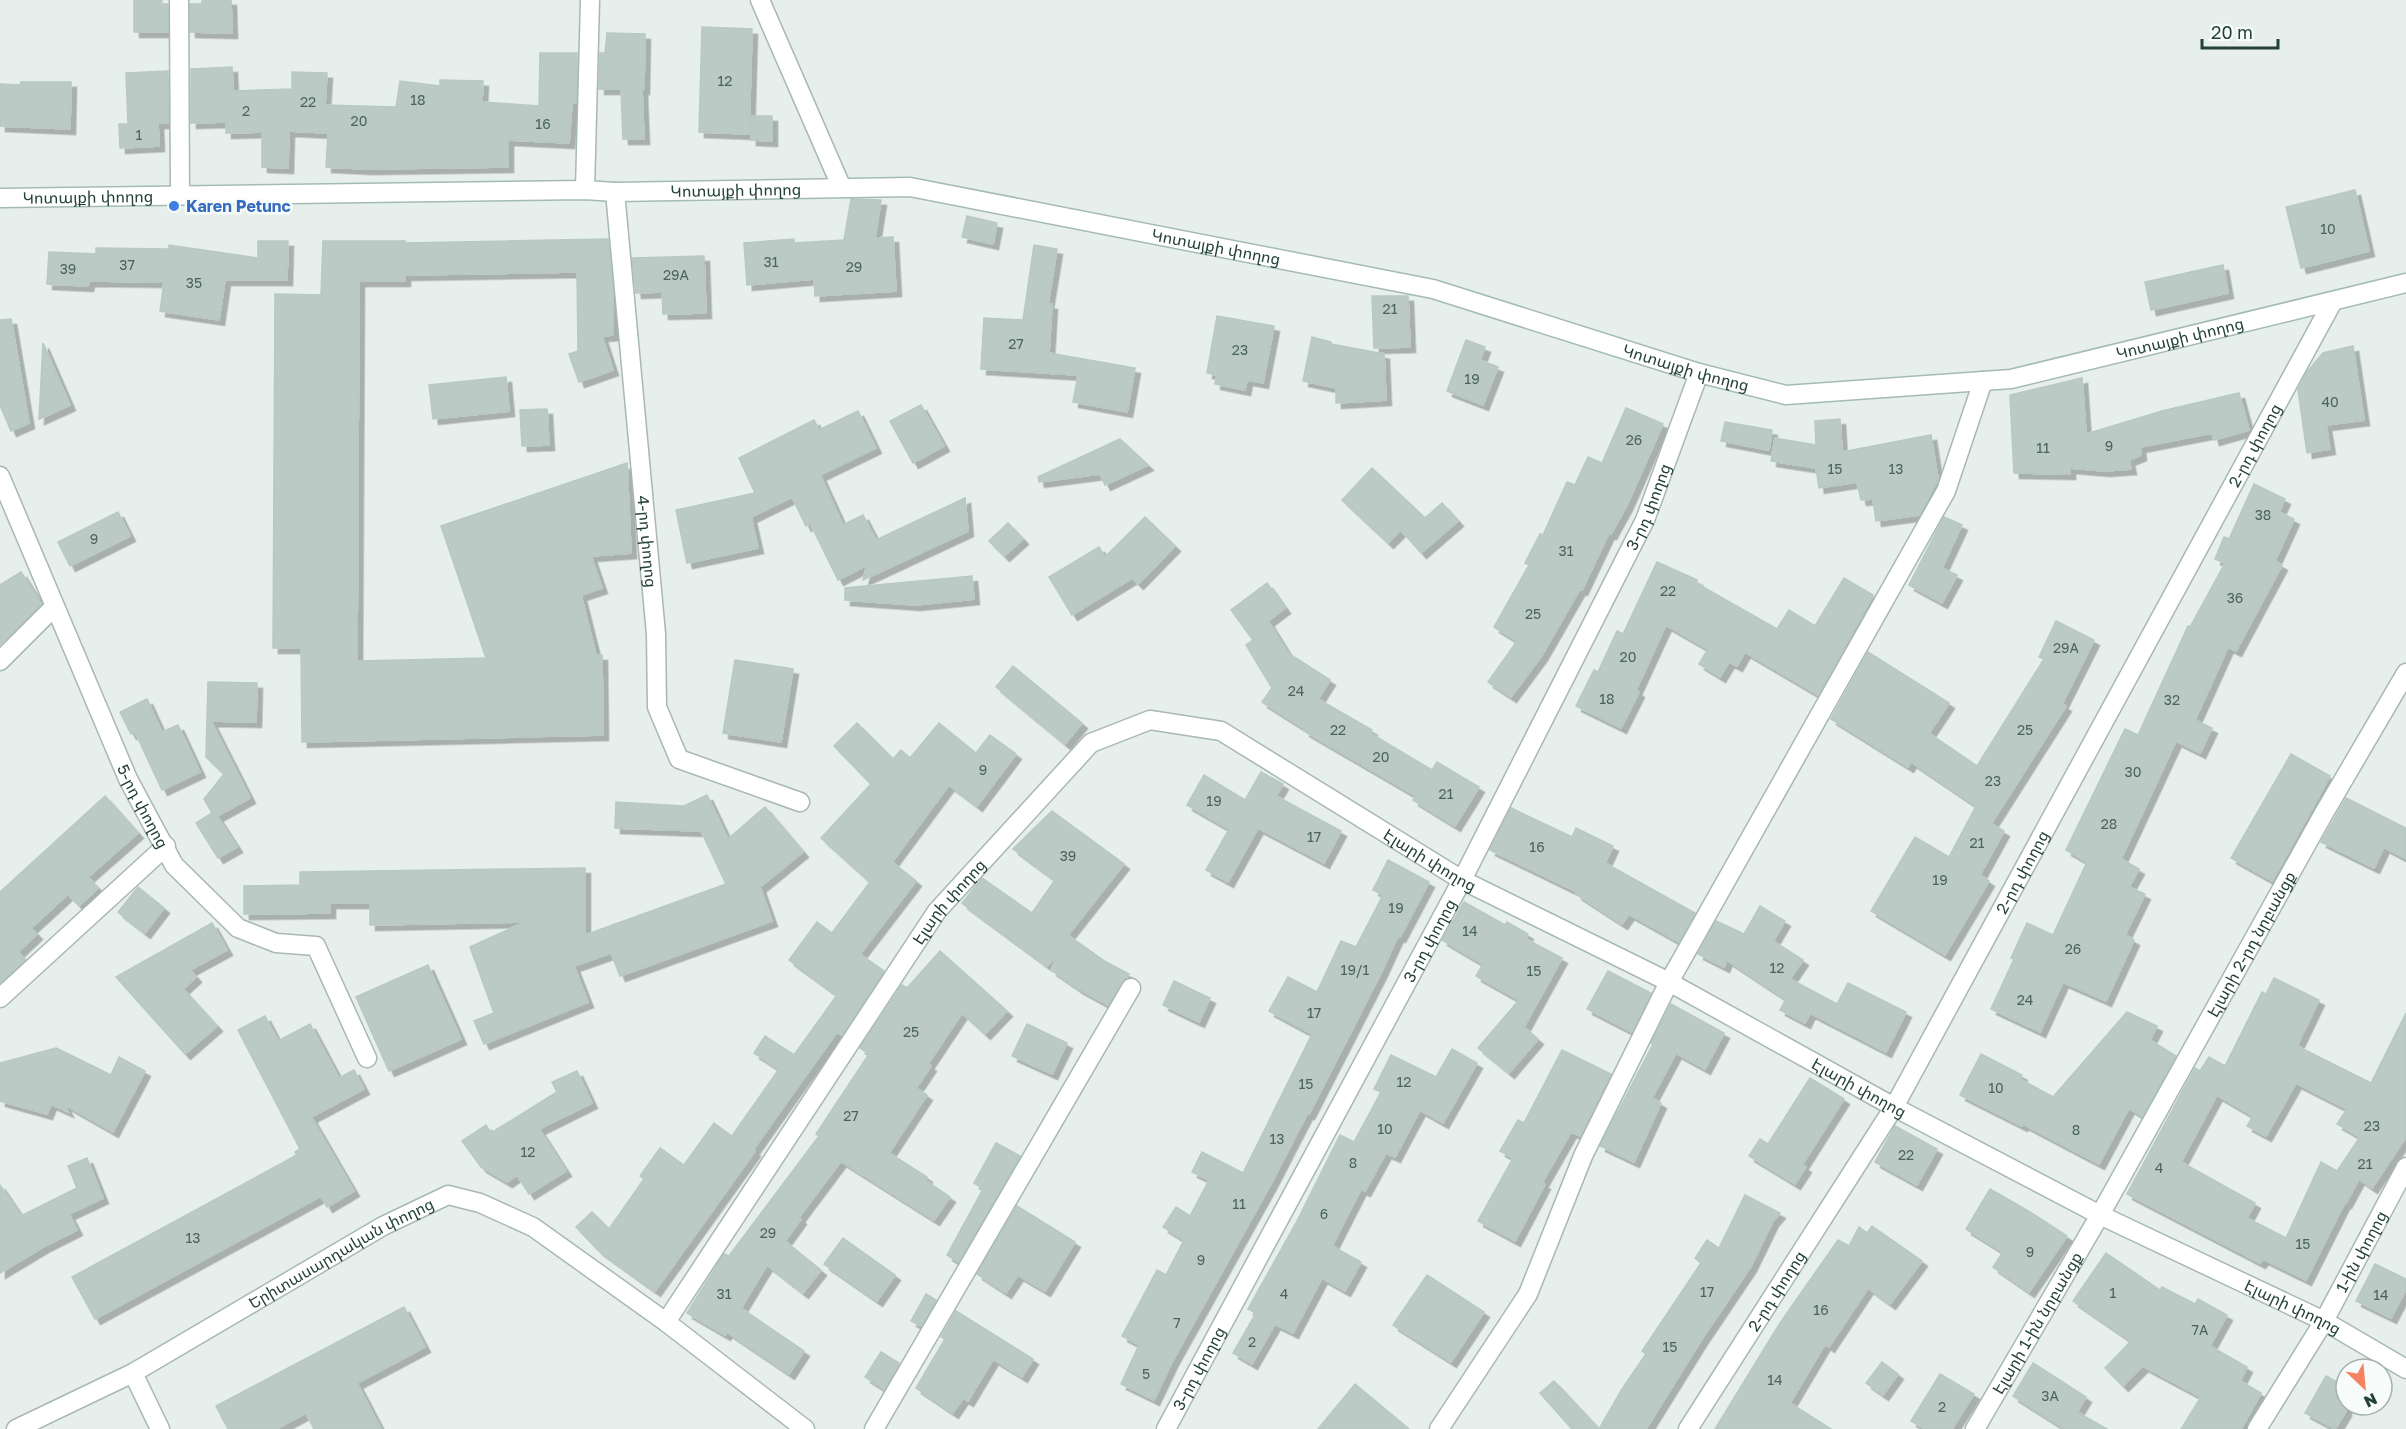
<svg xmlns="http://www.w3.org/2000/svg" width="2406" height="1429" font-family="'Golos Text','Noto Sans Armenian',sans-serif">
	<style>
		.building { fill: #bbcac4; stroke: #b8c9c2; stroke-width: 1.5; fill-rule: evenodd; filter: url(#shadow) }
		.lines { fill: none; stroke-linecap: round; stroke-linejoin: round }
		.minor-casing { stroke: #a8b8b2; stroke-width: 21 }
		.tertiary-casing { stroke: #a8b8b2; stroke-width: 21 }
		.secondary-casing { stroke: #a4bbb3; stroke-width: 21 }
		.minor { stroke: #fff; stroke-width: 18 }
		.tertiary { stroke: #fff; stroke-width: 18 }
		.secondary { stroke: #fff; stroke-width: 18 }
		.shop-dot { fill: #3f7fe0; stroke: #f7fbf9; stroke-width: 2 }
		.labels { text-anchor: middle; stroke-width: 5; stroke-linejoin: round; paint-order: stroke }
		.number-label { font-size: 14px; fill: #4a645c }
		.street-label { font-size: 16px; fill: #24423a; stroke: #f7fbf9 }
		.shop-label { font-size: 16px; font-weight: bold; fill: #366cbe; stroke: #f7fbf9; text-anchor: start }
	</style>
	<defs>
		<filter id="shadow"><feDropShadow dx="5.5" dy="5.5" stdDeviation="0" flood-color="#0004"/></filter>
	</defs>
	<rect width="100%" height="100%" fill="#e6efeb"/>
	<g class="building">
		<polygon points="134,0 162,0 161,4 168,4 168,32 134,32"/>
		<polygon points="202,0 231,0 232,33 190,32 190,4 202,4"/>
		<polygon points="702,27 752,29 749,134 699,132"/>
		<polygon points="607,33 645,34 644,89 642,89 644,139 623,139 621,89 599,89 600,53 605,53"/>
		<polygon points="540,53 577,53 576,103 572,103 569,143 508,140 508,167 367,169 326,167 328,133 289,131 288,168 262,167 262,132 226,133 226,122 191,123 191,69 232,67 233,91 292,89 292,72 327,73 325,105 396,107 400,81 440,86 440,80 483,81 482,102 539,106"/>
		<polygon points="168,71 168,123 158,123 159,146 120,148 119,124 128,124 126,73"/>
		<polygon points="21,82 71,82 70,129 0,126 0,84 20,85"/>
		<polygon points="751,116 772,116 772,141 751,140"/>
		<polygon points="2355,190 2369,251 2301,268 2286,207"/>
		<polygon points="851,199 881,200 875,238 893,237 896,291 815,296 814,279 747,285 744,243 794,239 794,243 844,240"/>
		<polygon points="967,216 997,223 993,244 962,237"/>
		<polygon points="608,239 613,294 613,335 602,336 613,370 579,382 569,354 578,351 577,272 405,275 405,281 359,281 357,661 486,658 441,526 627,463 631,553 591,556 602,588 581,595 596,655 602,655 603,735 302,742 301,648 273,648 275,294 321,295 323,241 405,241 405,243"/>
		<polygon points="258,241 288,241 287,280 225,280 219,320 160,311 164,282 89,281 88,286 47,284 49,252 96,254 96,248 169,249 169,245 258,258"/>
		<polygon points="1034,245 1057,249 1048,304 1052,304 1049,353 1135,368 1127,412 1073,402 1078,375 981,369 984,318 1023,320"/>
		<polygon points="704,256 706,313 663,314 662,292 636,293 632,258"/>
		<polygon points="2223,265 2228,293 2151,310 2145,282"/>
		<polygon points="1372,296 1408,296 1410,347 1374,348"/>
		<polygon points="1217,316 1274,326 1263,383 1247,380 1245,390 1215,384 1217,375 1207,373"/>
		<polygon points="11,319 29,423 11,431 0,405 0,320"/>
		<polygon points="1312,337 1331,342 1331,344 1384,354 1386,400 1336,403 1336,388 1303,381"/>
		<polygon points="1466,340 1485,347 1480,360 1498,367 1483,405 1447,391"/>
		<polygon points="43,343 70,405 39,419"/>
		<polygon points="2353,346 2364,420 2326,425 2330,449 2307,453 2298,390 2307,372 2323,353"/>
		<polygon points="506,377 509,411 433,419 429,385"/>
		<polygon points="2082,378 2086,434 2162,411 2239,393 2249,430 2214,440 2212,433 2140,447 2141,455 2129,460 2131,469 2104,471 2070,468 2070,474 2014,473 2010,395"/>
		<polygon points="921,405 944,446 913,463 890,421"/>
		<polygon points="1626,408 1663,424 1627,505 1611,534 1609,533 1582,590 1580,589 1542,655 1511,697 1488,682 1517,641 1494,627 1529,565 1525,563 1540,534 1543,535 1567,482 1575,485 1588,457 1602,463"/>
		<polygon points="547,409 549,445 522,446 520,410"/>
		<polygon points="858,411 876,448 820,475 843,525 863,515 876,540 965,498 968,531 863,580 867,565 838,580 810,523 806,526 792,497 751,517 758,548 687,563 676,510 755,493 739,458 814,420 819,430"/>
		<polygon points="1840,419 1842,452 1931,435 1938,479 1919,515 1876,521 1873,499 1861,500 1857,482 1819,488 1816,468 1771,461 1775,438 1816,445 1815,421"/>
		<polygon points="1725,422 1772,430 1769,450 1721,441"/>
		<polygon points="1120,439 1148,465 1105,485 1100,474 1039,482 1038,477"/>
		<polygon points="1372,468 1425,518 1442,503 1458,521 1421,553 1401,530 1388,543 1342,500"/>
		<polygon points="2254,484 2285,499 2279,512 2294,519 2275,561 2282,565 2236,651 2228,647 2195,720 2212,728 2200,753 2176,741 2121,859 2139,869 2129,887 2145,894 2125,935 2134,940 2106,1001 2063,982 2040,1032 1991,1009 2014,959 2011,958 2027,923 2053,935 2087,862 2066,850 2125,729 2138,735 2188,626 2190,627 2225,563 2215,559 2224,537 2229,539"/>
		<polygon points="118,512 130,536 70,566 58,542"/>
		<polygon points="1145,517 1175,546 1138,584 1132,578 1072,615 1049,577 1099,547 1105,557"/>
		<polygon points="1944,517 1962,525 1942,568 1957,575 1942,603 1909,585"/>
		<polygon points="1008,523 1023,539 1004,556 989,541"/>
		<polygon points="1657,562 1697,580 1696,583 1777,629 1789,610 1815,626 1844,578 1873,595 1818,695 1745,652 1737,666 1729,662 1720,677 1699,664 1708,649 1666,625 1636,690 1639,692 1621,728 1576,706 1594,670 1598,672 1617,631 1623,634"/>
		<polygon points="21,572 41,604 0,645 0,585"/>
		<polygon points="972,576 974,599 915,605 845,600 845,588"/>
		<polygon points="1267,583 1285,608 1268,621 1288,653 1330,680 1318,699 1372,730 1370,733 1432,770 1437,762 1479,787 1455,826 1413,800 1416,796 1304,731 1305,729 1262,702 1272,688 1246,645 1253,640 1231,610"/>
		<polygon points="2056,621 2094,640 2062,704 2066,706 1991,824 2004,831 1980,875 1989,881 1945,955 1871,911 1915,837 1949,857 1976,806 1911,762 1908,767 1831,719 1868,652 1949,703 1929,733 1977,766 2044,659 2039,657"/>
		<polygon points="735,660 793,669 781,742 723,733"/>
		<polygon points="1013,666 1082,723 1065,744 996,687"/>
		<polygon points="208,682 257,683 256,722 211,721 250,798 217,816 237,847 218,858 196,823 212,813 204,799 224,774 206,757"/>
		<polygon points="147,699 162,732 178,725 200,772 162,790 135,732 131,734 120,712"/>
		<polygon points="857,723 893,759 901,750 910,758 939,723 976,753 990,735 1016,754 977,806 949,785 892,862 916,881 860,954 884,971 842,1035 837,1032 796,1089 753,1150 755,1151 655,1291 598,1250 576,1227 592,1212 609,1229 644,1179 640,1176 660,1148 684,1165 714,1123 732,1136 779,1069 754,1053 765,1036 794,1055 837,995 789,960 817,922 832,933 870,882 821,838 871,784 834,746"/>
		<polygon points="2291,754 2330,776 2272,881 2231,858"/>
		<polygon points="1261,772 1283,784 1276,796 1341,831 1324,863 1258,828 1228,882 1206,870 1229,829 1187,805 1204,775 1245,800"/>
		<polygon points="707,795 728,839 765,807 803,852 760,887 772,921 620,976 611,953 574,966 588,1002 484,1044 474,1021 494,1013 470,947 525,922 370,925 370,903 330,903 330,913 244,914 244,886 300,885 300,872 585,868 585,935 726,884 701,831 615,828 616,802 684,806"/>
		<polygon points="105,796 138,833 88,877 98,888 79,906 68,894 31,928 37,934 18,952 25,960 0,983 0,892"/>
		<polygon points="2346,798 2406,828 2406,859 2384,847 2374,868 2321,842"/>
		<polygon points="1511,808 1572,837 1576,828 1613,846 1605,863 1695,913 1679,942 1629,914 1622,924 1576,894 1577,892 1490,850"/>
		<polygon points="1052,811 1124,864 1068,935 1106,962 1129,974 1108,1005 1079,989 1051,970 1059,953 1047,966 962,903 982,878 1032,913 1055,880 1013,849"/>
		<polygon points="1388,860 1429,882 1400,937 1398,936 1382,971 1309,1114 1307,1114 1272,1182 1172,1362 1154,1400 1121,1384 1139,1345 1122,1336 1157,1270 1166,1275 1184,1240 1163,1227 1176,1207 1190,1216 1209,1180 1192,1172 1202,1152 1243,1173 1312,1034 1269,1011 1288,977 1317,992 1341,941 1356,947 1383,895 1373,890"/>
		<polygon points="138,887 164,908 145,933 118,912"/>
		<polygon points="1464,902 1505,925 1507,922 1528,934 1526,939 1562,958 1524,1027 1538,1039 1509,1073 1478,1048 1519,1000 1476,976 1483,964 1442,940"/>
		<polygon points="1760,906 1785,921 1773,941 1803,960 1790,979 1837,1004 1848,983 1906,1012 1886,1052 1810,1013 1805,1023 1780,1010 1786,999 1727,960 1724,967 1698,954 1716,921 1744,934"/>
		<polygon points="212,923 227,950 190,970 196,977 183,989 217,1026 185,1054 116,977"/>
		<polygon points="940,951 1007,1011 985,1034 962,1013 928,1064 931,1066 916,1088 927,1095 889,1153 927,1177 925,1180 950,1197 934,1220 841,1161 799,1217 801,1219 785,1241 821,1270 803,1293 767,1265 741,1308 804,1351 789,1374 727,1332 725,1335 687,1313 724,1254 729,1256 819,1136 816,1134 869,1054 860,1048 902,985 907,988"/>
		<polygon points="428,965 461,1039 389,1071 356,997"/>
		<polygon points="1608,971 1651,993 1632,1032 1587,1009"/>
		<path d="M2274,978L2319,1000L2297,1046L2371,1083L2406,1013V1137L2372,1188L2359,1179L2346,1203L2345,1202L2306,1280L2263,1259L2260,1263L2127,1194L2195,1068L2200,1071L2209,1057L2225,1066L2262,992L2266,994ZM2296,1083L2347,1109L2337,1124L2360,1137L2337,1171L2321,1162L2286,1238L2247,1218L2255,1203L2181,1162L2217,1095L2253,1116L2247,1126L2266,1136Z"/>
		<polygon points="1174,981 1210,998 1199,1022 1163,1005"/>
		<polygon points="1671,1004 1724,1033 1705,1069 1676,1053 1652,1098 1661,1103 1634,1162 1600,1146 1653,1044 1651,1043"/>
		<polygon points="2127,1012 2157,1026 2150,1040 2176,1056 2142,1116 2129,1108 2099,1164 2023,1124 2022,1126 1960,1095 1981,1054 2022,1075 2020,1079 2053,1097"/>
		<polygon points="265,1016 278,1041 310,1024 339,1078 354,1070 364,1089 311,1117 354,1191 327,1207 321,1196 95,1319 72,1277 297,1155 295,1152 300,1149 238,1030"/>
		<polygon points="1027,1024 1067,1043 1052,1074 1012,1056"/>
		<polygon points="56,1048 111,1075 119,1057 145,1071 113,1132 64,1104 68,1112 51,1104 47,1114 0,1101 0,1063"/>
		<polygon points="1452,1049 1477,1063 1443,1123 1420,1110 1395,1157 1386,1153 1365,1191 1361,1189 1332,1246 1361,1262 1345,1291 1322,1278 1293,1333 1275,1324 1252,1364 1233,1353 1256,1313 1248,1309 1297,1221 1340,1135 1354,1142 1381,1092 1374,1089 1391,1055 1436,1077"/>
		<polygon points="1562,1050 1611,1074 1580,1136 1571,1132 1542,1183 1545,1184 1515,1241 1478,1221 1513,1158 1500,1151 1518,1120 1524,1123"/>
		<polygon points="577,1071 592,1103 539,1129 566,1171 529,1194 517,1175 507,1182 481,1167 462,1141 486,1125 491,1133 557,1092 552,1082"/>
		<polygon points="1810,1078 1844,1099 1802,1165 1806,1167 1795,1184 1749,1156 1760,1139 1768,1144"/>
		<polygon points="1895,1126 1937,1149 1917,1185 1875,1162"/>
		<polygon points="996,1143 1020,1156 958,1262 947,1255 983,1189 974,1183"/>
		<polygon points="87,1158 103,1198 69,1214 77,1230 43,1247 0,1273 0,1185 21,1216 77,1188 68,1166"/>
		<polygon points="1990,1189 2030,1212 2067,1236 2029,1292 1993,1267 2003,1252 1966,1229"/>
		<polygon points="1745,1195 1780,1213 1773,1221 1751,1266 1700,1342 1646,1429 1572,1429 1540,1393 1554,1381 1599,1429 1622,1389 1646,1354 1642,1351 1701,1263 1695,1258 1707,1240 1719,1248"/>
		<polygon points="1017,1206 1075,1242 1045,1291 1018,1275 1006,1293 977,1274"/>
		<polygon points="1872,1226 1922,1261 1890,1304 1868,1288 1829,1347 1825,1344 1790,1403 1831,1429 1715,1429 1780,1323 1838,1240 1849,1246 1859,1227 1867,1233"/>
		<polygon points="843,1238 895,1275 877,1301 824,1264"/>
		<polygon points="2106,1253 2160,1290 2162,1287 2195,1304 2198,1299 2227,1315 2210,1346 2247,1367 2240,1381 2261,1393 2241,1429 2181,1429 2201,1397 2143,1366 2123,1386 2105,1368 2131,1341 2073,1301"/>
		<polygon points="2375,1264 2406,1279 2406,1289 2391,1318 2356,1301"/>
		<polygon points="1427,1275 1484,1312 1451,1362 1393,1325"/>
		<polygon points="926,1294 936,1300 921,1326 911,1321"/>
		<polygon points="404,1307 425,1347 357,1383 381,1429 314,1429 306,1413 276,1429 228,1429 216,1406"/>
		<polygon points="956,1311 1033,1359 1022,1377 993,1359 968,1401 963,1398 953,1413 916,1388 945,1339 941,1337"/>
		<polygon points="881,1352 899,1363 884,1389 865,1377"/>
		<polygon points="1882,1362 1898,1374 1883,1395 1866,1383"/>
		<polygon points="2033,1363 2086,1397 2077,1412 2107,1429 2065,1429 2013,1396"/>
		<polygon points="1940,1374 1974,1394 1952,1429 1925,1429 1911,1421"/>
		<polygon points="2326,1376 2346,1387 2346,1411 2335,1429 2305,1413"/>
		<polygon points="1355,1384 1378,1403 1409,1429 1318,1429"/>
	</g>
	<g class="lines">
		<defs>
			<g id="minor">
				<polyline points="179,0 180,194"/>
				<polyline points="760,0 841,186"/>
				<polyline points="585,190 590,0"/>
				<path id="s1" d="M615,192L656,634L657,707L679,759L800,802"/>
				<path id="s2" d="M0,476L128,779L174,865L238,928L276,943L316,946L367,1058"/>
				<polyline points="0,661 54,607"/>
				<polyline points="0,998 166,846"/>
				<path id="s3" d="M666,1322L937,911L1091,743L1150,720L1221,731L1462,880L1669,982L1894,1107L2100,1215L2324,1321L2406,1369"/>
				<polyline points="133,1373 160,1429"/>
				<polyline points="874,1429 1131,988"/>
				<path id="s4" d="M1166,1429L1462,880L1645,520L1699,373"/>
				<polyline points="1439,1429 1528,1294 1583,1156 1669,982 1946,491 1983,381"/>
				<path id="s5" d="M1688,1429L1894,1107L2332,303"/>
				<path id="s6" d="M1975,1429L2100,1215L2324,813L2406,673"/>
				<path id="s7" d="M2257,1429L2324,1321L2406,1167"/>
			</g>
			<g id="tertiary">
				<path id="s8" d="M16,1429L133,1373L383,1226L448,1195L480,1203L533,1227L666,1322L805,1429"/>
			</g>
			<g id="secondary">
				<path id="s9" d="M0,198L585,190L615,192L910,187L1433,289L1699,373L1786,395L2011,379L2406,283"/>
			</g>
		</defs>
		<use href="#minor" class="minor-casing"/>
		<use href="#tertiary" class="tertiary-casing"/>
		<use href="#secondary" class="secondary-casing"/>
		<use href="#minor" class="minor"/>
		<use href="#tertiary" class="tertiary"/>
		<use href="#secondary" class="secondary"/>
	</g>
	<circle class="shop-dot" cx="174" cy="206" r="6"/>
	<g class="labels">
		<g class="number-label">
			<text x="725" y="86">12</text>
			<text x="418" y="105">18</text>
			<text x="308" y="107">22</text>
			<text x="246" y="116">2</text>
			<text x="359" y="126">20</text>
			<text x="543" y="129">16</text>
			<text x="139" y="140">1</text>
			<text x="2328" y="234">10</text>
			<text x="771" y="267">31</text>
			<text x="127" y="270">37</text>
			<text x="854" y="272">29</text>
			<text x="68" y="274">39</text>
			<text x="676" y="280">29А</text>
			<text x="194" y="288">35</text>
			<text x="1390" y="314">21</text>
			<text x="1016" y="349">27</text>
			<text x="1240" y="355">23</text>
			<text x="1472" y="384">19</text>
			<text x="2330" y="407">40</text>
			<text x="1634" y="445">26</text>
			<text x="2109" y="451">9</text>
			<text x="2043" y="453">11</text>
			<text x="1835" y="474">15</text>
			<text x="1896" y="474">13</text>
			<text x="2263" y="520">38</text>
			<text x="94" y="544">9</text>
			<text x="1566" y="556">31</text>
			<text x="1668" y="596">22</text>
			<text x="2235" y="603">36</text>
			<text x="1533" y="619">25</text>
			<text x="2066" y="653">29A</text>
			<text x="1628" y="662">20</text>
			<text x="1296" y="696">24</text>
			<text x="1607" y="704">18</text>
			<text x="2172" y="705">32</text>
			<text x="1338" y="735">22</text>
			<text x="2025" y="735">25</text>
			<text x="1381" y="762">20</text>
			<text x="983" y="775">9</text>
			<text x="2133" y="777">30</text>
			<text x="1993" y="786">23</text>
			<text x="1446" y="799">21</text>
			<text x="1214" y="806">19</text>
			<text x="2109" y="829">28</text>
			<text x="1314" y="842">17</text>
			<text x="1977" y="848">21</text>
			<text x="1537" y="852">16</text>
			<text x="1068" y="861">39</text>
			<text x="1940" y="885">19</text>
			<text x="1396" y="913">19</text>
			<text x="1470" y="936">14</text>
			<text x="2073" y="954">26</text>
			<text x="1777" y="973">12</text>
			<text x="1355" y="975">19/1</text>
			<text x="1534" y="976">15</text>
			<text x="2025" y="1005">24</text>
			<text x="1314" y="1018">17</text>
			<text x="911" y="1037">25</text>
			<text x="1404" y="1087">12</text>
			<text x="1306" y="1089">15</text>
			<text x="1996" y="1093">10</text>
			<text x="851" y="1121">27</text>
			<text x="2372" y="1131">23</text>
			<text x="1385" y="1134">10</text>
			<text x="2076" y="1135">8</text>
			<text x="1277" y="1144">13</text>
			<text x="528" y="1157">12</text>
			<text x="1906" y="1160">22</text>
			<text x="1353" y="1168">8</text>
			<text x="2365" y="1169">21</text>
			<text x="2159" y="1173">4</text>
			<text x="1239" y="1209">11</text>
			<text x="1324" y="1219">6</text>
			<text x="768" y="1238">29</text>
			<text x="193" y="1243">13</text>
			<text x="2303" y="1249">15</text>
			<text x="2030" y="1257">9</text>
			<text x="1201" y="1265">9</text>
			<text x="1707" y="1297">17</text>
			<text x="2113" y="1298">1</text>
			<text x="724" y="1299">31</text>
			<text x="1284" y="1299">4</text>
			<text x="2381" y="1300">14</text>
			<text x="1821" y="1315">16</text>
			<text x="1177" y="1328">7</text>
			<text x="2200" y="1335">7A</text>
			<text x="1252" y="1347">2</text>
			<text x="1670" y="1352">15</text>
			<text x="1146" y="1379">5</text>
			<text x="1775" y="1385">14</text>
			<text x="2050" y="1401">3A</text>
			<text x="1942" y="1412">2</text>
		</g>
		<g class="street-label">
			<text dy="6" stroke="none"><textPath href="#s9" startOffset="736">Կոտայքի փողոց</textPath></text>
			<text dy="6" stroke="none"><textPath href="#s9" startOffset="88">Կոտայքի փողոց</textPath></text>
			<text dy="6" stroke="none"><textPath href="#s9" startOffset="1222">Կոտայքի փողոց</textPath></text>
			<text dy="6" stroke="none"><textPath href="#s9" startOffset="2211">Կոտայքի փողոց</textPath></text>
			<text dy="6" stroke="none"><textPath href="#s9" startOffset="1708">Կոտայքի փողոց</textPath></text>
			<text dy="6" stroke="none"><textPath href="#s5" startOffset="1136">2-րդ փողոց</textPath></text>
			<text dy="6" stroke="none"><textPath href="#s4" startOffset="1041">3-րդ փողոց</textPath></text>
			<text dy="6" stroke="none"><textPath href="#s1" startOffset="351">4-րդ փողոց</textPath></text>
			<text dy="6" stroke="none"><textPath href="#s2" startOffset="360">5-րդ փողոց</textPath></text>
			<text dy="6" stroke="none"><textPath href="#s3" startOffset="1101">Էլարի փողոց</textPath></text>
			<text dy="6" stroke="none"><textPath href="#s5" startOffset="650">2-րդ փողոց</textPath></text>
			<text dy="6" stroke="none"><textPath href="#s3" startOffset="507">Էլարի փողոց</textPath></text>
			<text dy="6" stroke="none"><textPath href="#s4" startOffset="555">3-րդ փողոց</textPath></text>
			<text dy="6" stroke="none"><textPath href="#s6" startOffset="558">Էլարի 2-րդ նրբանցք</textPath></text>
			<text dy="6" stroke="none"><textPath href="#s3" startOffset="1587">Էլարի փողոց</textPath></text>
			<text dy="6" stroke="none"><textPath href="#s7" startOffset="206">1-ին փողոց</textPath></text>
			<text dy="6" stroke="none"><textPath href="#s8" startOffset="370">Երիտասարդական փողոց</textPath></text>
			<text dy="6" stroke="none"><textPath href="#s5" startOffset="164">2-րդ փողոց</textPath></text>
			<text dy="6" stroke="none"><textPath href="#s3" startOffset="2073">Էլարի փողոց</textPath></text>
			<text dy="6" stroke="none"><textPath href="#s6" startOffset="123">Էլարի 1-ին նրբանցք</textPath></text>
			<text dy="6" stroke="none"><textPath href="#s4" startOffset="69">3-րդ փողոց</textPath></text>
		</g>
		<g class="shop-label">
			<text x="186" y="212">Karen Petunc</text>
		</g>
	</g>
	<g transform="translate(2364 1387) rotate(154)"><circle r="28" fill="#f7fbf9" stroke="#a3b1ad" stroke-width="1.5"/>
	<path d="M0-4.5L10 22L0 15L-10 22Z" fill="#f4845f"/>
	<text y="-9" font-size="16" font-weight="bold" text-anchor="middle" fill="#24423a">N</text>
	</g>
	<path d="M2202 39v9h76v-9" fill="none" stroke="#24423a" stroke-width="3"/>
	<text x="2211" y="39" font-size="18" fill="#24423a" stroke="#f7fbf9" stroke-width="4.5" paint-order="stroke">20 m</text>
</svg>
